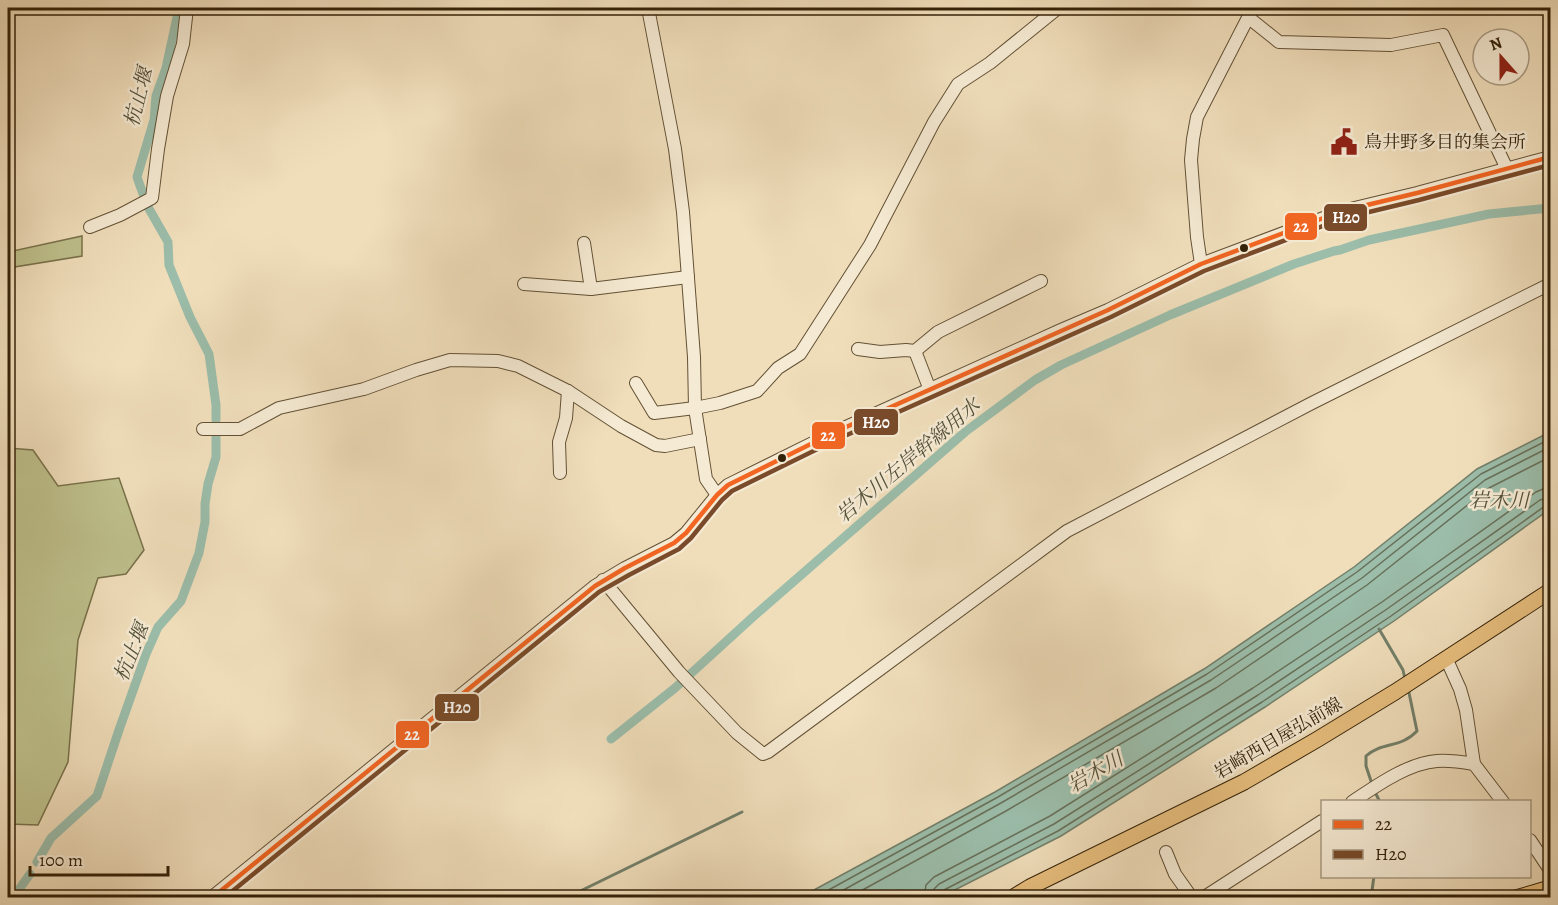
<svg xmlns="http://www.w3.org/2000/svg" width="1558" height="905" font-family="Alegreya,'Noto Serif JP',serif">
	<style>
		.green { fill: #bec08c; stroke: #79714a; stroke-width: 1.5 }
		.water { fill: #9bbdaa; stroke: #727f69; stroke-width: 1.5 }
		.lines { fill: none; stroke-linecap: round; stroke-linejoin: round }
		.shore { stroke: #687059; stroke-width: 1.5 }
		.stream { stroke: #727f69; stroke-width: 3 }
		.canal { stroke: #9bbdaa; stroke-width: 9 }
		.minor-casing { stroke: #635135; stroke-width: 14 }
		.major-casing { stroke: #342208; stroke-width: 17 }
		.minor { stroke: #f5ead3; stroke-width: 12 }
		.major { stroke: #e8bf7e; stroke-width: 15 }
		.bus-1-casing { stroke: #f5ead3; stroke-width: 9 }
		.bus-2-casing { stroke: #f5ead3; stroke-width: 9 }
		.bus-1 { stroke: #f26522; stroke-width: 4.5 }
		.bus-2 { stroke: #7a4b2a; stroke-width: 4.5 }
		.bus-dot { fill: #342208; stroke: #f5ead3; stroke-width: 2 }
		.labels { text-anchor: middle; stroke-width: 5; stroke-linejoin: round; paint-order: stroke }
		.poi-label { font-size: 18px; fill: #342208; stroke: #f5ead3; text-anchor: start }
		.street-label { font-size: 18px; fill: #342208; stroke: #f5ead3 }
		.water-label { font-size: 20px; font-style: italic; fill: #535039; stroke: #f5ead3 }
		.line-badge { stroke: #f5ead3; stroke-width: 2 }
		.badge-label { font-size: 16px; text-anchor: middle; font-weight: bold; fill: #fff }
	</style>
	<rect width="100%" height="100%" fill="#f0debb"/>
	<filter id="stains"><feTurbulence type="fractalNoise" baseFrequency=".00333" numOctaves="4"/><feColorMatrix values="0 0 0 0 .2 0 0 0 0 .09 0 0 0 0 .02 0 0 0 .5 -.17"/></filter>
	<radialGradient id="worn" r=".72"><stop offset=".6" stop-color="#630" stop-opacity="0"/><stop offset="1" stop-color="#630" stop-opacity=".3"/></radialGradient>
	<g class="green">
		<polygon points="82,236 82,256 8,268 8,252"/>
		<polygon points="8,448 33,450 58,486 119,478 144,550 126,574 98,578 78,640 68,762 38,825 8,824"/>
	</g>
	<polygon class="water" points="1550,432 1550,509 1394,621 1265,707 1061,836 941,897 801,897 995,792 1204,669 1354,567 1477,469"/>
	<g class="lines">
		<g class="shore">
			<polyline points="814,898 998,797 1207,674 1357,572 1481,474 1550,439"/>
			<polyline points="829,898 1001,803 1211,680 1362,578 1485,480 1550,447"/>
			<polyline points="848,898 1006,811 1216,688 1367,585 1489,488 1550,457"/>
			<polyline points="924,898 926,885 934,877 1050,816 1253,688 1382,602 1536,492 1543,489 1550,488"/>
			<polyline points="933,898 934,889 939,884 1054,824 1258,695 1387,609 1540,500 1550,497"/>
			<polyline points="940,898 941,893 944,890 1058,831 1262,702 1391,616 1545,506 1550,505"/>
		</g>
		<g class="stream">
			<polyline points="1379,629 1403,670 1405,679"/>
			<path d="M1372,784L1366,766V756C1383,741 1400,749 1417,731L1408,688"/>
			<polyline points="1374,790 1380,802"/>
			<polyline points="566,898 742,812"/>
			<polyline points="1371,898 1374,876"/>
		</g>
		<g class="canal">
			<polyline points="143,194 137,177 154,120 156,96 166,68 179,8"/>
			<polyline points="148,207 168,242 169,265 190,317 209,354 216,405 216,420"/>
			<polyline points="611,739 675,688 754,616 965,432 1035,380 1061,365 1170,315 1294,264 1334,251 1340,250 1369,240 1489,214 1550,208"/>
			<polyline points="37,862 51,838 97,796 119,730 146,654 158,627 181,601 199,553 205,522 205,504 208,484 216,457 216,437"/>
			<polyline points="13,898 30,874"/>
		</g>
		<defs>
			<g id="minor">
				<polyline points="648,8 675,149 683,212 694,357 695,408 706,479 717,495"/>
				<polyline points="1249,18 1279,42 1391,45 1443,35 1507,169"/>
				<polyline points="90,227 120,215 152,198 158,149 167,96 183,44 187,8"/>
				<polyline points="584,243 591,289"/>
				<polyline points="1201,264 1197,237 1191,160 1193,139 1197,117 1253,8"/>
				<polyline points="524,284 591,289 688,277"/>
				<polyline points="858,349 880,352 906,350 915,351 938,332 1041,281"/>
				<polyline points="915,351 930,390"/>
				<polyline points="636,383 654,413 695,408 720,403 757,391 778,368 800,354 870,245 934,122 958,84 990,63 1058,8"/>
				<polyline points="203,429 240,429 279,408 364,389 416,370 450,360 498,361 518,366 568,391 621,426 656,445 665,446 700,439"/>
				<polyline points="560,473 559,442 566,418 568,391"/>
				<polyline points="603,580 679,672 737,733 763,754 768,752 1067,531 1312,403 1550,284"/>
				<polyline points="1446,658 1460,689 1466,710 1474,764"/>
				<path d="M1352,802C1376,786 1408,763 1437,761C1449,760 1462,762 1474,764L1503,802"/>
				<polyline points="1530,840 1550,870"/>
				<polyline points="1166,852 1175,874 1192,898"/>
				<polyline points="211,898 595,586 625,568 674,543 686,533 717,495 728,485 835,432 1061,330 1108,310 1201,264 1342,211 1417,193 1550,157"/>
				<polyline points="1203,898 1322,821"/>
			</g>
			<g id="major">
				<polyline points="1012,898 1030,887 1244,782 1318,739 1395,692 1550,591"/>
				<polyline points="1516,898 1550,888"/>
			</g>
		</defs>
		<use href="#minor" class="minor-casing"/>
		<use href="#major" class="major-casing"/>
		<use href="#minor" class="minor"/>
		<use href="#major" class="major"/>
		<defs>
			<polyline id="bus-1" points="212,898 595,586 625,568 674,543 686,533 717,495 728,485 835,432 1108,310 1201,264 1342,211 1417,193 1550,157"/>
			<polyline id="bus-2" points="224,898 599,592 629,575 679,549 691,538 722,500 732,491 838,439 1111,317 1204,271 1344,218 1419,200 1550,165"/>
		</defs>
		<use href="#bus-1" class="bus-1-casing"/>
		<use href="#bus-2" class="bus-2-casing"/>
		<use href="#bus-1" class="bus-1"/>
		<use href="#bus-2" class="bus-2"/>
	</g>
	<defs>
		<symbol id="civic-bare" viewBox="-9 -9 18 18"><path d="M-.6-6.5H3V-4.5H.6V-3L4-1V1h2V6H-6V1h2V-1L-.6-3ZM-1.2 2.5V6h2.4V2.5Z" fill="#8f2418" stroke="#f5ead3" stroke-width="2.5" paint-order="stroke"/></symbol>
	</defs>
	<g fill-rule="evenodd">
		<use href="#civic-bare" x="1325" y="123" width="38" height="38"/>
	</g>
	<g class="bus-dot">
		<circle cx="1244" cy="248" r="5"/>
		<circle cx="782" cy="458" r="5"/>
	</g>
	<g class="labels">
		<g class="poi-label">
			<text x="1364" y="148">鳥井野多目的集会所</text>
		</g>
		<g class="street-label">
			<text transform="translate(1278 738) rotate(-30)" y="6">岩崎西目屋弘前線</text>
		</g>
		<g class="water-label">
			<text transform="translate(138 97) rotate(-76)" y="7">杭止堰</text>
			<text transform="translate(908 460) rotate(-40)" y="7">岩木川左岸幹線用水</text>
			<text x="1499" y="507">岩木川</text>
			<text transform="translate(131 652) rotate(-68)" y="7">杭止堰</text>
			<text transform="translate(1095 772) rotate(-30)" y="7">岩木川</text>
		</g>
	</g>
	<g class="line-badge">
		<rect x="1323" y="203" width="45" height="29" rx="6" fill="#7a4b2a"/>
		<rect x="1284" y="212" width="34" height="29" rx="6" fill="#f26522"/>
		<rect x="853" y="408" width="46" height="28" rx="6" fill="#7a4b2a"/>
		<rect x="811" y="421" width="35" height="29" rx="6" fill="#f26522"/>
		<rect x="434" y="693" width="46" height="29" rx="6" fill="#7a4b2a"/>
		<rect x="395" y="720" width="35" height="29" rx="6" fill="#f26522"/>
	</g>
	<g class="badge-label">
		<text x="1346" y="223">H20</text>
		<text x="1301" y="232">22</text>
		<text x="876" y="428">H20</text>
		<text x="828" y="441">22</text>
		<text x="457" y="713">H20</text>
		<text x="412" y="740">22</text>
	</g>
	<rect width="1558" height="905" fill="none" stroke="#f0debb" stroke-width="30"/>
	<rect x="9" y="9" width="1540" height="887" fill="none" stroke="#342208" stroke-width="3"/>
	<rect x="15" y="15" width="1528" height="875" fill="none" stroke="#342208" stroke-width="1.5"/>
	<rect x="1321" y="800" width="210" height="78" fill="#f5ead3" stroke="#a89a82" stroke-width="1.5"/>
	<rect x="1333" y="820" width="30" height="9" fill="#f26522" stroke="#a89a82" stroke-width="1.5"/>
	<text x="1375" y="830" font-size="18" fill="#342208">22</text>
	<rect x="1333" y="850" width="30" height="9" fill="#7a4b2a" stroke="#a89a82" stroke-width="1.5"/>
	<text x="1375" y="860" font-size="18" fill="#342208">H20</text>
	<g transform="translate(1501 57) rotate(339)"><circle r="28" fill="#f5ead3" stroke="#a89a82" stroke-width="1.5"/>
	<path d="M0-4.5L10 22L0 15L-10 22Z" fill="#8f2418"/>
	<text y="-9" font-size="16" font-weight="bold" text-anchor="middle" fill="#342208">N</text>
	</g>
	<path d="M30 866v9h138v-9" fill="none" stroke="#342208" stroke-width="3"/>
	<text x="39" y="866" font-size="18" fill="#342208" stroke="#f5ead3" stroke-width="4.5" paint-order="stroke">100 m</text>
	<rect width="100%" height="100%" filter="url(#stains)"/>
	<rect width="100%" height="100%" fill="url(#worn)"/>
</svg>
